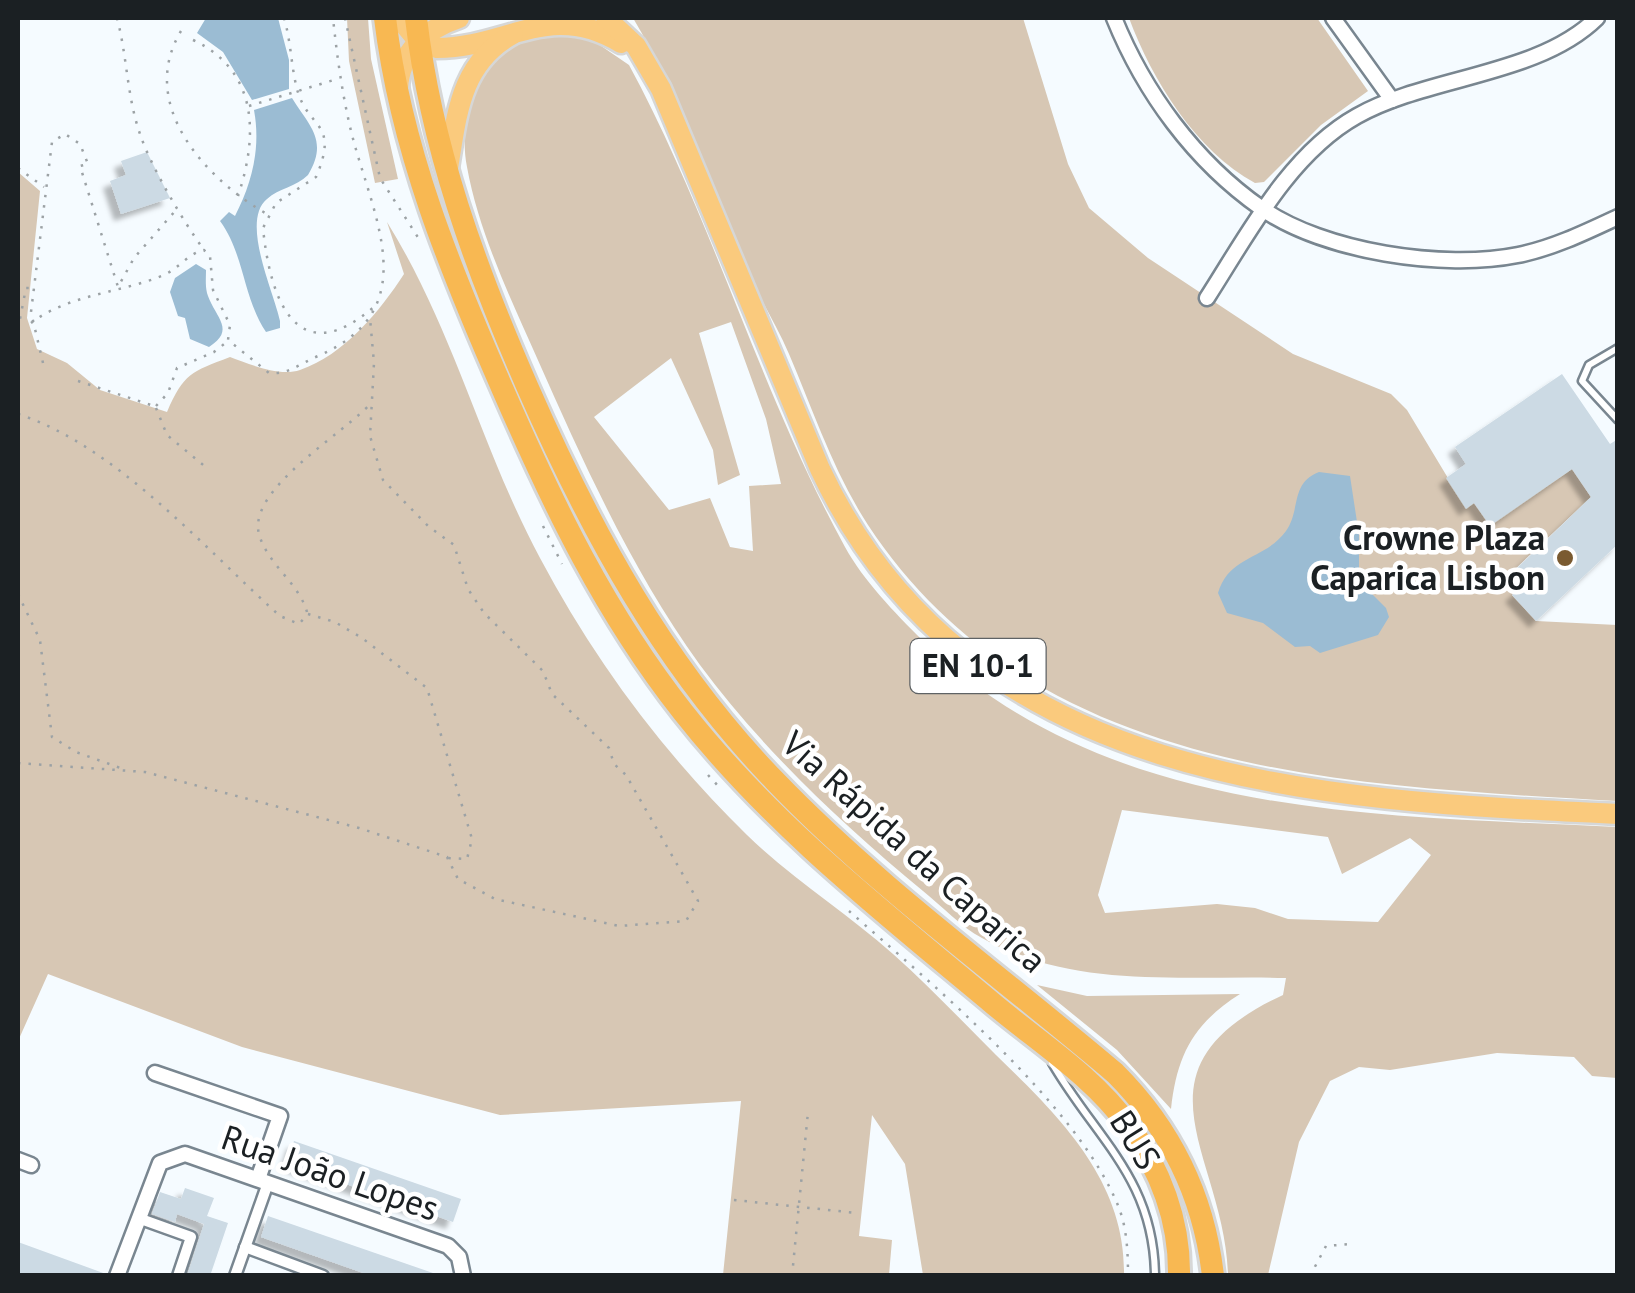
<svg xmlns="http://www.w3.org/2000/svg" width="1635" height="1293" font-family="'PT Sans',sans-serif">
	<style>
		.green { fill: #d7c7b4; fill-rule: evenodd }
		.water { fill: #9bbcd3 }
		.building { fill: #ccdae4; filter: url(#shadow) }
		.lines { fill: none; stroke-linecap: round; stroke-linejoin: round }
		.service-casing { stroke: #798690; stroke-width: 11 }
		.pedestrian-casing { stroke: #798690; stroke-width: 15 }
		.minor-casing { stroke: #798690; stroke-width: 19 }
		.primary-casing { stroke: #d6d7d7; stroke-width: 25 }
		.trunk-casing { stroke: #d6d7d7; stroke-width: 28 }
		.path { stroke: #9ca2a5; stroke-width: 2.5; stroke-dasharray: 2.5 8; stroke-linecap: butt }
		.service { stroke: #fff; stroke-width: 6 }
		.pedestrian { stroke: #fff; stroke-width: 10 }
		.minor { stroke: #fff; stroke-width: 14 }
		.primary { stroke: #faca7d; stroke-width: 20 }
		.trunk { stroke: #f8b852; stroke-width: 22 }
		.poi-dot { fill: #7a5a30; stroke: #fff; stroke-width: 4 }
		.labels { text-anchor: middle; stroke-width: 9; stroke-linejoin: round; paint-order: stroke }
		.shield { fill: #fff; stroke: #5f6365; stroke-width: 2.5 }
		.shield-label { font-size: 32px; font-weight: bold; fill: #1b2023 }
		.poi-label { font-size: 35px; font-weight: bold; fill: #1b2023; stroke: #fff; text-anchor: end }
		.street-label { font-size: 35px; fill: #1b2023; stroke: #fff }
	</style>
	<defs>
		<filter id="shadow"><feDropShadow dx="-7" dy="7" stdDeviation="2.5" flood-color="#0004"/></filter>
	</defs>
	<rect width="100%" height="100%" fill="#f5fbff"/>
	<g class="green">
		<polygon points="347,18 368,18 371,59 398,179 375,183 349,61"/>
		<path d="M633,18H1023L1068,164L1089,208L1148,258L1293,354L1391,394L1407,410L1466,508L1474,503L1490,525L1572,469L1591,497L1512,572L1523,585L1512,595L1536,621L1617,625V801C1346,785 1034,777 868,525C834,473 813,410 789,354C776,324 758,296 745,266C708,183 680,96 633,18Z"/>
		<path d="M1129,18H1317L1368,91L1321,125L1264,182L1255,183C1196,151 1152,80 1129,18Z"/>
		<path d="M561,30L591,39L629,65C712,218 760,392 845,547C863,580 895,613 922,640C1107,820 1376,815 1617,827V1078L1592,1076L1574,1057L1497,1053L1390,1070L1359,1067L1330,1081L1299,1142L1268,1275H1228C1225,1155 1122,1070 1283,995L1286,978C1185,975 1073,990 982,938C961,927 942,906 923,891C843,825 762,749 700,665C632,571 584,464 537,358C510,297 479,233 467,167C462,143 465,107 475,85C491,51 528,37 561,30ZM731,322L766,419L781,484L749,486L753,551L730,547L710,498L669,510L594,417L671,358L713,450L718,485L740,475L699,333ZM1122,810L1328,837L1342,874L1410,838L1431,855L1378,922L1288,919L1255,908L1217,904L1105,913L1098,895Z"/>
		<path d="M18,172L40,191L27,318L37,349L67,363L100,390L167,412C184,373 191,372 230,357C249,364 279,377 300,370C344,355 380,311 404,274L387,222C454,330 481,448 540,558C594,660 664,754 747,835C792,879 847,913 893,954C929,986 962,1021 996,1055C1059,1116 1126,1181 1124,1275H923L905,1164L872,1115L859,1236L892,1240L889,1275H723L741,1101L500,1115L242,1047L48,974L18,1041Z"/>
		<path d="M1037,985L1087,996L1240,994C1193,1024 1177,1055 1171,1109L1117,1050Z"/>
	</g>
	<g class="water">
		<polygon points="206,18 278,18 289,60 289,89 252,100 223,52 197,33"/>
		<path d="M292,98C309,126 329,140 308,175C296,187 279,188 267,199C240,221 274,292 280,321V328L266,332C243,298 244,253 220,221L229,212L235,216C252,183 261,148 254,110Z"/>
		<path d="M196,264L206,270C206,279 205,288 208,296C216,318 236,330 209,347L190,339L185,318L178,316L170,292L175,278Z"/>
		<path d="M1319,472L1350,476L1359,535V581L1386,608L1389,617L1378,635L1320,653L1310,646L1295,647L1263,623L1227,613L1218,593C1229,555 1265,560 1286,531C1301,510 1290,483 1319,472Z"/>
	</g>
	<g class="building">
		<polygon points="147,152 170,198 121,214 110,181 126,175 121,161"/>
		<polygon points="1562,374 1610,444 1618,439 1618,544 1536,621 1512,595 1523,585 1512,573 1591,497 1572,469 1490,526 1474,503 1466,509 1446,478 1466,464 1455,447"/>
		<polygon points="294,1141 461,1199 453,1222 287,1163"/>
		<polygon points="185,1188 214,1198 207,1216 228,1223 210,1276 187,1276 204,1224 177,1214 175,1222 152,1214 160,1192 181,1199"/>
		<polygon points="268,1216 433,1273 432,1276 372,1276 261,1237"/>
		<polygon points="18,1242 106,1274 105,1276 18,1276"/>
	</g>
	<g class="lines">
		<defs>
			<g id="service">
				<polyline points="1618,348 1589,365 1582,381 1618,420"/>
				<path d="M1052,1063C1096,1139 1154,1178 1155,1276"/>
			</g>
			<g id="pedestrian">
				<polyline points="138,1218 191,1237 178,1276"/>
				<polyline points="245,1247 323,1276"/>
				<polyline points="235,1276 268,1183"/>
			</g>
			<g id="minor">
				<path d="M1114,18C1144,92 1194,161 1261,208C1324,252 1444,270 1518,255C1553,248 1586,232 1618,217"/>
				<polyline points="1333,18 1392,100"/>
				<path d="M1207,298C1247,236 1289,154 1357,116C1428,76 1538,76 1597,18"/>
				<polyline points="155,1073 280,1116 258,1179"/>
				<polyline points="18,1160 31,1165"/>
				<polyline points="117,1276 160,1163 185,1154 448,1246 459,1257 463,1276"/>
			</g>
			<g id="primary">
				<path d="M399,18L419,42L437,48C507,48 550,0 621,43"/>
				<path d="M606,18L636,46L661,89L820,469C968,784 1314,800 1618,814"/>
				<path d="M398,88C400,52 426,29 459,18"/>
				<path d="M448,168C457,114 460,63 513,34"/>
			</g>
			<g id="trunk">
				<path d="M385,18C401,150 450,269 503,390C553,505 605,613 683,712C771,824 882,911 991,1002C1037,1041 1093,1076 1128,1125C1160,1169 1180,1221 1179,1276"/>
				<path d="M416,18C431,147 475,267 527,386C591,532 664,666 775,781C878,888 1002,977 1115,1073C1171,1129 1204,1196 1213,1276"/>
			</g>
		</defs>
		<use href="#service" class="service-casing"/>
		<use href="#pedestrian" class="pedestrian-casing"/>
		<use href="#minor" class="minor-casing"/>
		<use href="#primary" class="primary-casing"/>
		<use href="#trunk" class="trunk-casing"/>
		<g class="path">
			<path d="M117,18C127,55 127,97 140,134C151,167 183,221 204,250"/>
			<path d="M284,18C291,41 291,66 297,89C308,130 340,121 316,177L276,203L263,228C270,300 297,374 375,306"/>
			<polyline points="345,18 380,178 419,239"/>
			<path d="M181,31C137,104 205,179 267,214"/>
			<path d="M193,40C259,71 258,136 238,196"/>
			<polyline points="249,106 337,79"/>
			<polyline points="18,168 44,187"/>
			<path d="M31,323C69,294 121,293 164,275C179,268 189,253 204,250L210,256L213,290L230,325L228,340L269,373C288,375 301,363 318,356C427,309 372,216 351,131C342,93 337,56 333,18"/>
			<polyline points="18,329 26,288 32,288"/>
			<polyline points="43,363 31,312 52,142 65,134 80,144 88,164 80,166 118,287 134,258 176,210"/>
			<polyline points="78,381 154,406"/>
			<polyline points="156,406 168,393 177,368 214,352 228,341"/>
			<polyline points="156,408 167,435 208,469"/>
			<path d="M18,414C116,446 203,547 280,616L299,624L308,614"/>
			<polyline points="543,526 562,564"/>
			<polyline points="18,594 40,640 52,737 76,752 126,770"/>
			<path d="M307,612C299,583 267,564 259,534C247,489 345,433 371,403"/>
			<polyline points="308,614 335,622 362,638 427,688 472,839 467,859 448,858"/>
			<polyline points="18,763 145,772 359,828 447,857 458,879 495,899 619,926 686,921 698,901 626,775 614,764 609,748 552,694 543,671 484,613 468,589 454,545 428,526 383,480 370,436 374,363 370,318"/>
			<polyline points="708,775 720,788"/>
			<path d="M849,911C932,984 1079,1106 1119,1208C1127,1229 1128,1253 1128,1276"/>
			<polyline points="734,1200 857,1213"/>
			<polyline points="792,1276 808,1112"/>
			<polyline points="1310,1276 1326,1246 1351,1244"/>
		</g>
		<use href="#service" class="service"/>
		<use href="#pedestrian" class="pedestrian"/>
		<use href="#minor" class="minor"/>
		<use href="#primary" class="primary"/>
		<use href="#trunk" class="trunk"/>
	</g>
	<circle class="poi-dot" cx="1565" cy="558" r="10"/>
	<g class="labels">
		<rect class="shield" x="910.5" y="639" width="135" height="54" rx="8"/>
		<g class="shield-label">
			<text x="978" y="677">EN 10-1</text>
		</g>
		<g class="poi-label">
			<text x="1545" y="550">Crowne Plaza<tspan x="1545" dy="40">Caparica Lisbon</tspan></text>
		</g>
		<g class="street-label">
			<text transform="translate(914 852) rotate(42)" y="12">Via Rápida da Caparica</text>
			<text transform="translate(1135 1140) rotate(58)" y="12">BUS</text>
			<text transform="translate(330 1173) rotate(19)" y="12">Rua João Lopes</text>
		</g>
	</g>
	<rect width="1635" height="1293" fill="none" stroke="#1b2023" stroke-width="40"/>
</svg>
